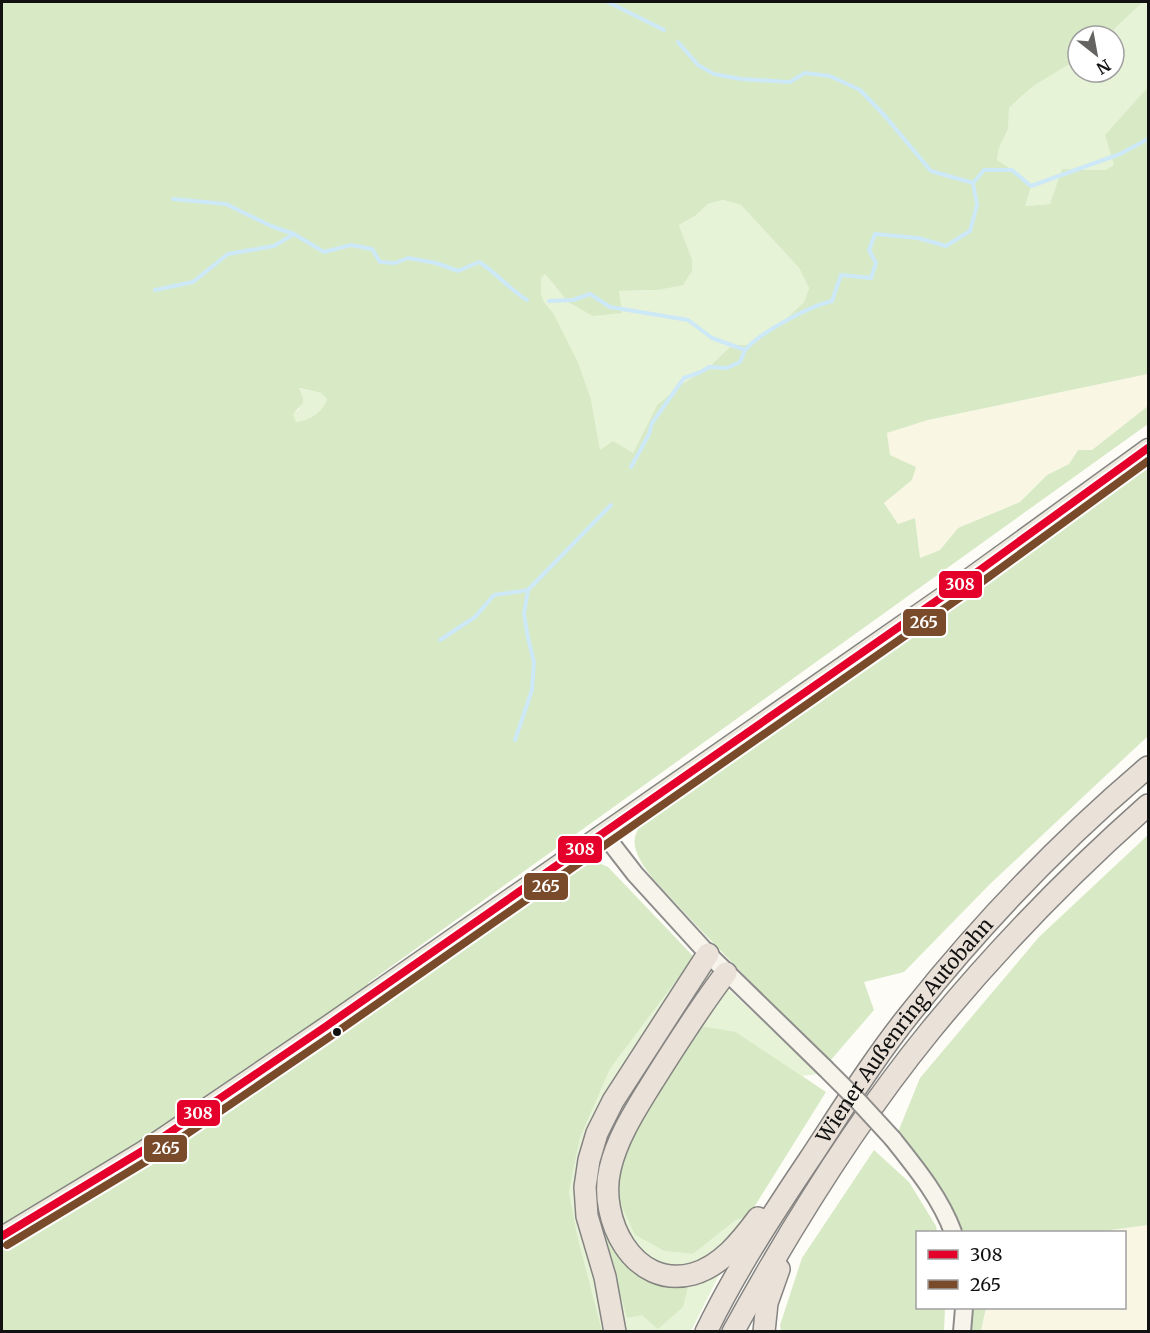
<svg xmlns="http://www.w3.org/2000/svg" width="1150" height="1333" font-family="Merriweather,serif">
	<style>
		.farmland { fill: #f9f7e4 }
		.green { fill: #e7f3d7 }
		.forest { fill: #d8eac5; fill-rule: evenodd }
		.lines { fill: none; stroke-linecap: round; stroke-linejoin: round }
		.stream { stroke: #cde8f7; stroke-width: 4 }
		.secondary-casing { stroke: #8e8d8b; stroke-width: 20 }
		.primary-casing { stroke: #858482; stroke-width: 21 }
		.motorway-casing { stroke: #858482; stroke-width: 24 }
		.secondary { stroke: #f6f4eb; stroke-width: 16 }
		.primary { stroke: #ede9dc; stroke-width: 18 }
		.motorway { stroke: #eae1d8; stroke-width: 21 }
		.secondary-bridge-casing { stroke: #8e8d8b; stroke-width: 20; stroke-linecap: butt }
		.secondary-bridge { stroke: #f6f4eb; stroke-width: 16 }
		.bus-1-casing { stroke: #fff; stroke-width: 12 }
		.bus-2-casing { stroke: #fff; stroke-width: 12 }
		.bus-1 { stroke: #e4002b; stroke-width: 8 }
		.bus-2 { stroke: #7a4b2a; stroke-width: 8 }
		.bus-dot { fill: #111; stroke: #fff; stroke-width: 2 }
		.labels { text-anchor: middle; stroke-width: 6; stroke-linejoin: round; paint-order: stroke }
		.street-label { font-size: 20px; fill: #111; stroke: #fff }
		.line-badge { stroke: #fff; stroke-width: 2 }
		.badge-label { font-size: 16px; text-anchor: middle; font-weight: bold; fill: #fff }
	</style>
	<rect width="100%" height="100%" fill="#fdfcf7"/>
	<g class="farmland">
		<polygon points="1148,374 1148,406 1092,450 1078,450 1069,464 1047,475 1020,502 958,528 940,550 920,558 915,518 898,524 884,503 912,480 889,455 887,433 928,420"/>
		<polygon points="1148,1225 1148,1331 981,1332 986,1308 1124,1308 1124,1232 1096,1232"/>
	</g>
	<g class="green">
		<polygon points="1143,2 1148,2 1148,87 1127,112 1114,165 1105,170 1062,169 1051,204 1025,206 997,160 999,148 1008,129 1008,109 1032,87 1078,59 1078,72 1114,72 1114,36 1107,36"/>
		<polygon points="723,200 741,205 799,268 809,288 804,302 775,329 746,345 732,345 709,367 682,384 657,405 633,453 600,450 591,399 578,362 554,314 544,302 541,293 541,278 544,273 568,302 619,291 658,290 692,259 679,225 695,216 708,204"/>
		<path d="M297,388L321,393L327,399C322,413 310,420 296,422L292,414L299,409Z"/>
		<polygon points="694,957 819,1074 802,1076 736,1032 635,1235 664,1251 693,1254 736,1220 748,1217 691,1331 602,1331 577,1234 569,1192 580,1138 610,1069"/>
	</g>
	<g class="forest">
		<path d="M2,2H1143L1107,36H1078V59L1032,87L1009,108L1008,129L999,148L997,160L1020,175L1031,186L1025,206L1050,204L1062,169L1105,170L1114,165L1105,135L1148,87V374L928,420L887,433L890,455L916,467L912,480L884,503L898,524L915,518L920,558L940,550L958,528L1020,502L1047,475L1069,464L1078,450H1092L1148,406V424L368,983L382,1001L563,873C579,864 590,858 608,867L694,957L610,1069L580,1138L569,1192L577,1234L602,1331L2,1332ZM723,200L741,205L799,268L809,288L804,302L775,329L746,345H732L709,367L682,384L657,405L633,453L613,441L600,450L591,399L578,362L554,314L544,302L541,293V278L545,274L568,302L593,316L622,313L619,291L658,290L683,285L692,271V259L679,225L695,216L708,204ZM299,388L321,393L327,399C322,413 310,420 296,422L293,414L303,403V398Z"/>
		<path d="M1148,458V736L990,884L904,972L864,982L874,1010L830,1061C780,1011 729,961 681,909C667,893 638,867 635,846C633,836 638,829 643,821L748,741Z"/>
		<polygon points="1148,835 1148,1225 1096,1232 962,1232 943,1192 898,1132 920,1078 1039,937"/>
		<polygon points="701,1026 736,1032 826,1092 748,1217 736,1220 693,1254 664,1251 635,1235 616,1194 623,1153"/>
		<polygon points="874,1150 909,1182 936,1226 937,1232 918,1232 918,1308 945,1308 944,1331 781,1331 780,1325 802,1258"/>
		<polygon points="600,1222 626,1261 689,1282 683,1307 658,1329 642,1315 627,1318"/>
		<polygon points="971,1308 986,1308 981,1331 971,1331"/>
	</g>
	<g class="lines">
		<g class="stream">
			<polyline points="608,2 664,30"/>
			<polyline points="678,42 698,65 714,74 741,79 790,82 805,73 830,76 860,90 884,115 931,171 973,183"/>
			<path d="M173,199L226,204L271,226L294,234L324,252L351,245L372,249L380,262L395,263L408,258L436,263L458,271L479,262C497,273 509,289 527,300"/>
			<polyline points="155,290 193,282 228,254 274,246 294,234"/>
			<polyline points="549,301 573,300 590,294 610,307 688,320 712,338 745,350"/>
			<path d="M631,467L649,434L652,423L684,378L701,372L709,367L727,368L740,362C742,358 743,353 746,349C761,332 810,306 832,301L841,275L871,278L876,263L869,250L875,234L918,238L946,246L970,231L977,205L973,183L984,170H1012L1031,186L1120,154L1148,139"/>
			<polyline points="440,640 475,617 494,595 528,590 611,505"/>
			<polyline points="515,740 532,690 534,662 528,638 524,614 528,590"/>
		</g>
		<defs>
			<g id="secondary">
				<polyline points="604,834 635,874 708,954 825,1068"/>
				<path d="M893,1139C916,1168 940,1197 953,1232"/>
				<polyline points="962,1332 964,1308"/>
			</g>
			<polyline id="primary" points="2,1236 144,1150 325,1027 962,583 1148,448"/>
			<g id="motorway">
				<path d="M726,973C699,1008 676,1045 652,1083C636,1109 617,1138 610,1169C598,1218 633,1290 693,1274C721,1266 741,1241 758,1218"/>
				<polyline points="615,1332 605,1277 587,1216 585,1187 589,1160 597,1133 613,1101 708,954"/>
				<path id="s1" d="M706,1332C735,1272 772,1215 809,1160C842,1110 874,1058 912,1011C982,923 1062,840 1148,767"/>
				<path d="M733,1332C791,1227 855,1123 930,1031C997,949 1070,874 1148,805"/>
				<polyline points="764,1332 767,1303 779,1269"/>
			</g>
		</defs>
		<use href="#secondary" class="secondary-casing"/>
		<use href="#primary" class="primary-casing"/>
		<use href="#motorway" class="motorway-casing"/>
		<use href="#secondary" class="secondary"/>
		<use href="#primary" class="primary"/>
		<use href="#motorway" class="motorway"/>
		<defs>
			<polyline id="secondary-bridge" points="825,1068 859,1102 893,1139"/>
		</defs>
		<use href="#secondary-bridge" class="secondary-bridge-casing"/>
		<use href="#secondary-bridge" class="secondary-bridge"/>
		<defs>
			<polyline id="bus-1" points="2,1236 144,1150 325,1027 962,583 1148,448"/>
			<polyline id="bus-2" points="7,1245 150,1159 331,1036 968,592 1148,461"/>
		</defs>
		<use href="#bus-1" class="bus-1-casing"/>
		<use href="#bus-2" class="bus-2-casing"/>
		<use href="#bus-1" class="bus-1"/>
		<use href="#bus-2" class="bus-2"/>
	</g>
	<circle class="bus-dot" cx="337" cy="1032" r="5"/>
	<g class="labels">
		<g class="street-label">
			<text dy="7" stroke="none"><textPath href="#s1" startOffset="362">Wiener Außenring Autobahn</textPath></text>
		</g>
	</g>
	<g class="line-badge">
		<rect x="938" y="570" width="45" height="29" rx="6" fill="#e4002b"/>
		<rect x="902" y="608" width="45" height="29" rx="6" fill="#7a4b2a"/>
		<rect x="557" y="835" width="46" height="29" rx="6" fill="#e4002b"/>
		<rect x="523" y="872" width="46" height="29" rx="6" fill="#7a4b2a"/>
		<rect x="176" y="1099" width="45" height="28" rx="6" fill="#e4002b"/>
		<rect x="143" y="1134" width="45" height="29" rx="6" fill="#7a4b2a"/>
	</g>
	<g class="badge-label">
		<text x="960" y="590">308</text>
		<text x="924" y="628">265</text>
		<text x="580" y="855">308</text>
		<text x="546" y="892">265</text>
		<text x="198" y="1119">308</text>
		<text x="166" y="1154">265</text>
	</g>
	<rect width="1150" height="1333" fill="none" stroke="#111111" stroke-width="6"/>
	<rect x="916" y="1231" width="210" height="78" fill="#ffffff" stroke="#a0a0a0" stroke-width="1.5"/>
	<rect x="928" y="1250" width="30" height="9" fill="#e4002b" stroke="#a0a0a0" stroke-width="1.5"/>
	<text x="970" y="1261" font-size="18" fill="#111111">308</text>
	<rect x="928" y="1280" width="30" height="9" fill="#7a4b2a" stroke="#a0a0a0" stroke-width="1.5"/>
	<text x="970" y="1291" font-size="18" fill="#111111">265</text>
	<g transform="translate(1096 54) rotate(149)"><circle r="28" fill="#ffffff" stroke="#a0a0a0" stroke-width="1.5"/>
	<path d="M0-4.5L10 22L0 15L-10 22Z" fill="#646362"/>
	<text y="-9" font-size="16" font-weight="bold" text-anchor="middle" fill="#111111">N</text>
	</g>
</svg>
